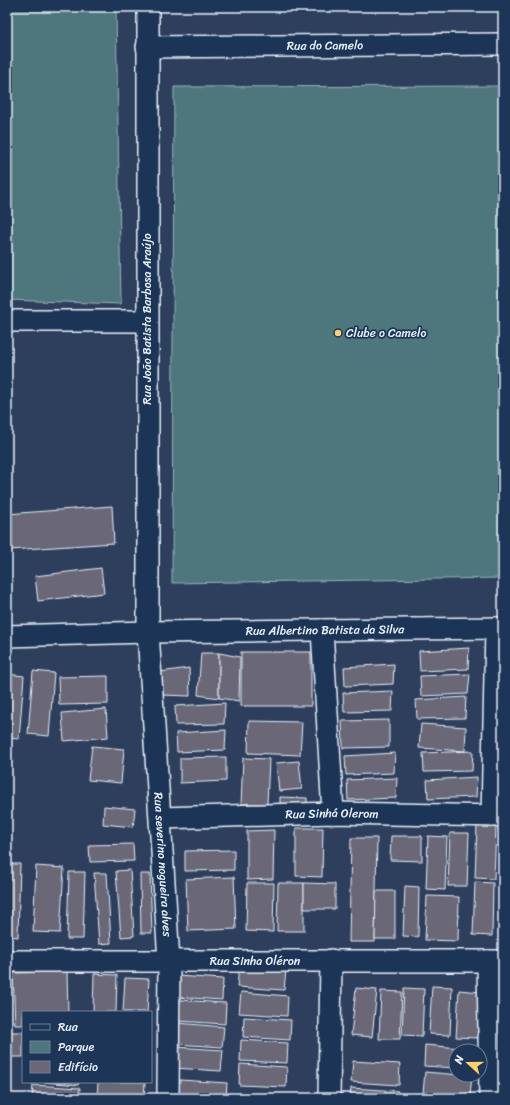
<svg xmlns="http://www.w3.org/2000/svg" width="510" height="1105" font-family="Sriracha,sans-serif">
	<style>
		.green { fill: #4e777b; stroke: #9bb4ba }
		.building { fill: #6b6777; stroke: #e8f1f8 }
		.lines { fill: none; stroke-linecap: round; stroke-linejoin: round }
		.street-casing { stroke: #e8f1f8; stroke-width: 24 }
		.street { stroke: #1d3557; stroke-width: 21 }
		.poi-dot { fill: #ffd166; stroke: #1d3557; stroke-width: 1.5 }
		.labels { text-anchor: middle; stroke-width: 3.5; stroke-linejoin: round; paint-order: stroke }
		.street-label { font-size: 12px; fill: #e8f1f8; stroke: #1d3557 }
		.poi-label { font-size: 12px; fill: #e8f1f8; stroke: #1d3557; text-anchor: start }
	</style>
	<rect width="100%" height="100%" fill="#2d3f5d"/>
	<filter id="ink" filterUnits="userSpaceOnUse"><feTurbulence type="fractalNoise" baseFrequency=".025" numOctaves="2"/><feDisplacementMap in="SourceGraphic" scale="8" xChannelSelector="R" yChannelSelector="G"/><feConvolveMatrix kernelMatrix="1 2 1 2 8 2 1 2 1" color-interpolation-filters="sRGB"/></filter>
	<g filter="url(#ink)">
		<g class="green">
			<polygon points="7,7 116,7 121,304 7,300"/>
			<polygon points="503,86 503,578 172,583 174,87"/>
		</g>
		<g class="building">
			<polygon points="112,506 114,543 10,550 7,514"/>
			<polygon points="101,568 104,593 38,601 35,576"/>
			<polygon points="469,648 468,669 420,671 419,651"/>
			<rect x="241" y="652" width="70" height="54"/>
			<polygon points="201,653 219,653 219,698 198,695"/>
			<polygon points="219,653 240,657 239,701 219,698"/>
			<polygon points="394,664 393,684 345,686 344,667"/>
			<polygon points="189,668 190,696 161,695 160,672"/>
			<polygon points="33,671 54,673 49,736 28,734"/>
			<polygon points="7,674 24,676 19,739 7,738"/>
			<polygon points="470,674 468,694 421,696 420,676"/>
			<polygon points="108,676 108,704 59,705 58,677"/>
			<polygon points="393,691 392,711 344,712 343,693"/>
			<polygon points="466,697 465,718 417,719 416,700"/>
			<polygon points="225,703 224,724 176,725 175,706"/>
			<polygon points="106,709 108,737 64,741 62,713"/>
			<polygon points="389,720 389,747 343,748 342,721"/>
			<polygon points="249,721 302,722 300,755 248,753"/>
			<polygon points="421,724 466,727 465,751 419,748"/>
			<polygon points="226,730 225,750 177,752 176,733"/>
			<polygon points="92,746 124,749 121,783 88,780"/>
			<polygon points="473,751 472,771 424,772 423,753"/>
			<polygon points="395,753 394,773 346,775 345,756"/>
			<polygon points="226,757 226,781 180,783 180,758"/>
			<polygon points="243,758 269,759 267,804 241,804"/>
			<polygon points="299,761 302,789 279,791 276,763"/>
			<polygon points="477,777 476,797 428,799 427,780"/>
			<polygon points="397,778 396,798 348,800 347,780"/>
			<polygon points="280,797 307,798 307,812 280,811"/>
			<polygon points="104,806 135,809 133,827 103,824"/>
			<polygon points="477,825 496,826 494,879 475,878"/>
			<polygon points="501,826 503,826 503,879 499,879"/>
			<polygon points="296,828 323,828 322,877 296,876"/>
			<polygon points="274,830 273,879 247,880 247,831"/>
			<polygon points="450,833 469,833 467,886 448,886"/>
			<polygon points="391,836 422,836 422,861 390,860"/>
			<polygon points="428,836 447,837 445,890 426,889"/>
			<polygon points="351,838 377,838 375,942 349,942"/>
			<polygon points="133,844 134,861 90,862 89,845"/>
			<polygon points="234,850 234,870 185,871 185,851"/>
			<polygon points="7,864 20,864 18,937 7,936"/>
			<polygon points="36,866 64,868 60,933 33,932"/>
			<polygon points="130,870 134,936 121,937 116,871"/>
			<polygon points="69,872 85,872 83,939 67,939"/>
			<polygon points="94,873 107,873 111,943 99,944"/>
			<polygon points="140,874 150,874 152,933 141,933"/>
			<polygon points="234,877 236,929 188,931 186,879"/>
			<polygon points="475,882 493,883 492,936 473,935"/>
			<polygon points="501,882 503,882 503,935 499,935"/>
			<polygon points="247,883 274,883 273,932 246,931"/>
			<polygon points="278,883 304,883 304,931 277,931"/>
			<polygon points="304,883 335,884 335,909 304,909"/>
			<polygon points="405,886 419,887 418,937 403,936"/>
			<polygon points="376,891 395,891 395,939 375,939"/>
			<polygon points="427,896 459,897 458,941 425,940"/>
			<polygon points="239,967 286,970 284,990 237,987"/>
			<polygon points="67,972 68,1012 23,1012 23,1025 15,1025 13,973"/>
			<polygon points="94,974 117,975 116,1012 93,1012"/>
			<polygon points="176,976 223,979 222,1000 175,997"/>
			<polygon points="125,978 149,979 147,1012 123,1012"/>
			<polygon points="432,986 452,987 450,1035 429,1034"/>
			<polygon points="356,988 377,990 372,1037 351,1035"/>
			<polygon points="404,988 424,989 422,1036 402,1035"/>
			<polygon points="459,990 480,992 477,1038 456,1037"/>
			<polygon points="381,991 402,992 400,1039 379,1039"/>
			<polygon points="241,992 288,996 287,1016 239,1013"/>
			<polygon points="180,1000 226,1003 225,1024 178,1021"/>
			<polygon points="244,1017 291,1020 290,1040 243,1037"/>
			<polygon points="177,1023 224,1027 222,1047 175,1044"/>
			<polygon points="10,1032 23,1032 23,1057 9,1057"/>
			<polygon points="241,1040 288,1043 287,1063 240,1061"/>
			<polygon points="425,1045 472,1049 472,1051 456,1051 456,1068 424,1066"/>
			<polygon points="175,1047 223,1050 221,1071 174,1068"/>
			<polygon points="353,1061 400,1064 399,1085 351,1082"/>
			<polygon points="240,1064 287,1067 286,1087 239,1085"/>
			<polygon points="425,1072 472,1076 470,1096 423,1093"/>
			<polygon points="180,1080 227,1083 226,1098 178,1098"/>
			<polygon points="43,1082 79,1082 78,1085"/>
			<polygon points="98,1082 145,1082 144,1098 97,1098"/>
			<polygon points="33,1085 80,1088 79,1098 32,1098"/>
			<polygon points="351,1088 398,1091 397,1098 350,1098"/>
		</g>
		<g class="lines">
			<defs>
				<g id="street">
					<path id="s1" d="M148,7V632L169,961L168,1098"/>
					<path id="s2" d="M147,47L503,44"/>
					<polyline points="7,321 147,321"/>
					<polyline points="322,630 333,813"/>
					<path id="s3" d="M7,636L148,632L503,628"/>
					<polyline points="492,816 496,628"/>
					<path id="s4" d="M161,818L333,813L503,816"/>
					<polyline points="488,961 490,1098"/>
					<path id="s5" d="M7,963V961H503"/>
					<polyline points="329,1098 331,960"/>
				</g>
			</defs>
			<use href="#street" class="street-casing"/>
			<use href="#street" class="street"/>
		</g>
	</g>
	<circle class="poi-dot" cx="338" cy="333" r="4"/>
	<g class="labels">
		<g class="street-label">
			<text dy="4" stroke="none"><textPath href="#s2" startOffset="178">Rua do Camelo</textPath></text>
			<text transform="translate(147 319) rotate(-90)" y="4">Rua João Batista Barbosa Araújo</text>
			<text dy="4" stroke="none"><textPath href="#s3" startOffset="318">Rua Albertino Batista da Silva</textPath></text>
			<text dy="4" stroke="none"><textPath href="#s4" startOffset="171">Rua Sinhá Olerom</textPath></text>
			<text dy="4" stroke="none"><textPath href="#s1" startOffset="858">Rua severino nogueira alves</textPath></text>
			<text dy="4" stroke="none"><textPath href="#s5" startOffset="250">Rua Sinha Oléron</textPath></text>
		</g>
		<g class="poi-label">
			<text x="346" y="337">Clube o Camelo</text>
		</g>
	</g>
	<rect width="510" height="1105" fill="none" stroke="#1d3557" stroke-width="24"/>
	<rect x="12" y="12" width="486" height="1081" fill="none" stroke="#e8f1f8" stroke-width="1.5" filter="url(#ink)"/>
	<rect x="22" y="1011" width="130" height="72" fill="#1d3557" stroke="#6e8097"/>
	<rect x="30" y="1024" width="20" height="6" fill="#1d3557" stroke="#6e8097"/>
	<text x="58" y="1031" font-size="12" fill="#e8f1f8">Rua</text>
	<rect x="30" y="1041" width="20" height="12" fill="#4e777b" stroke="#6e8097"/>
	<text x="58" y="1051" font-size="12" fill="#e8f1f8">Parque</text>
	<rect x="30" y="1061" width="20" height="12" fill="#6b6777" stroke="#6e8097"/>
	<text x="58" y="1071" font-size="12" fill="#e8f1f8">Edifício</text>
	<g transform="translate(468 1063) rotate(291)"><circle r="19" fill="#1d3557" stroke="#6e8097"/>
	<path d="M0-3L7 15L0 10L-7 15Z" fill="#ffd166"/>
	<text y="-6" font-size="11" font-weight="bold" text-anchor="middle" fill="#e8f1f8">N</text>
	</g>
</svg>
